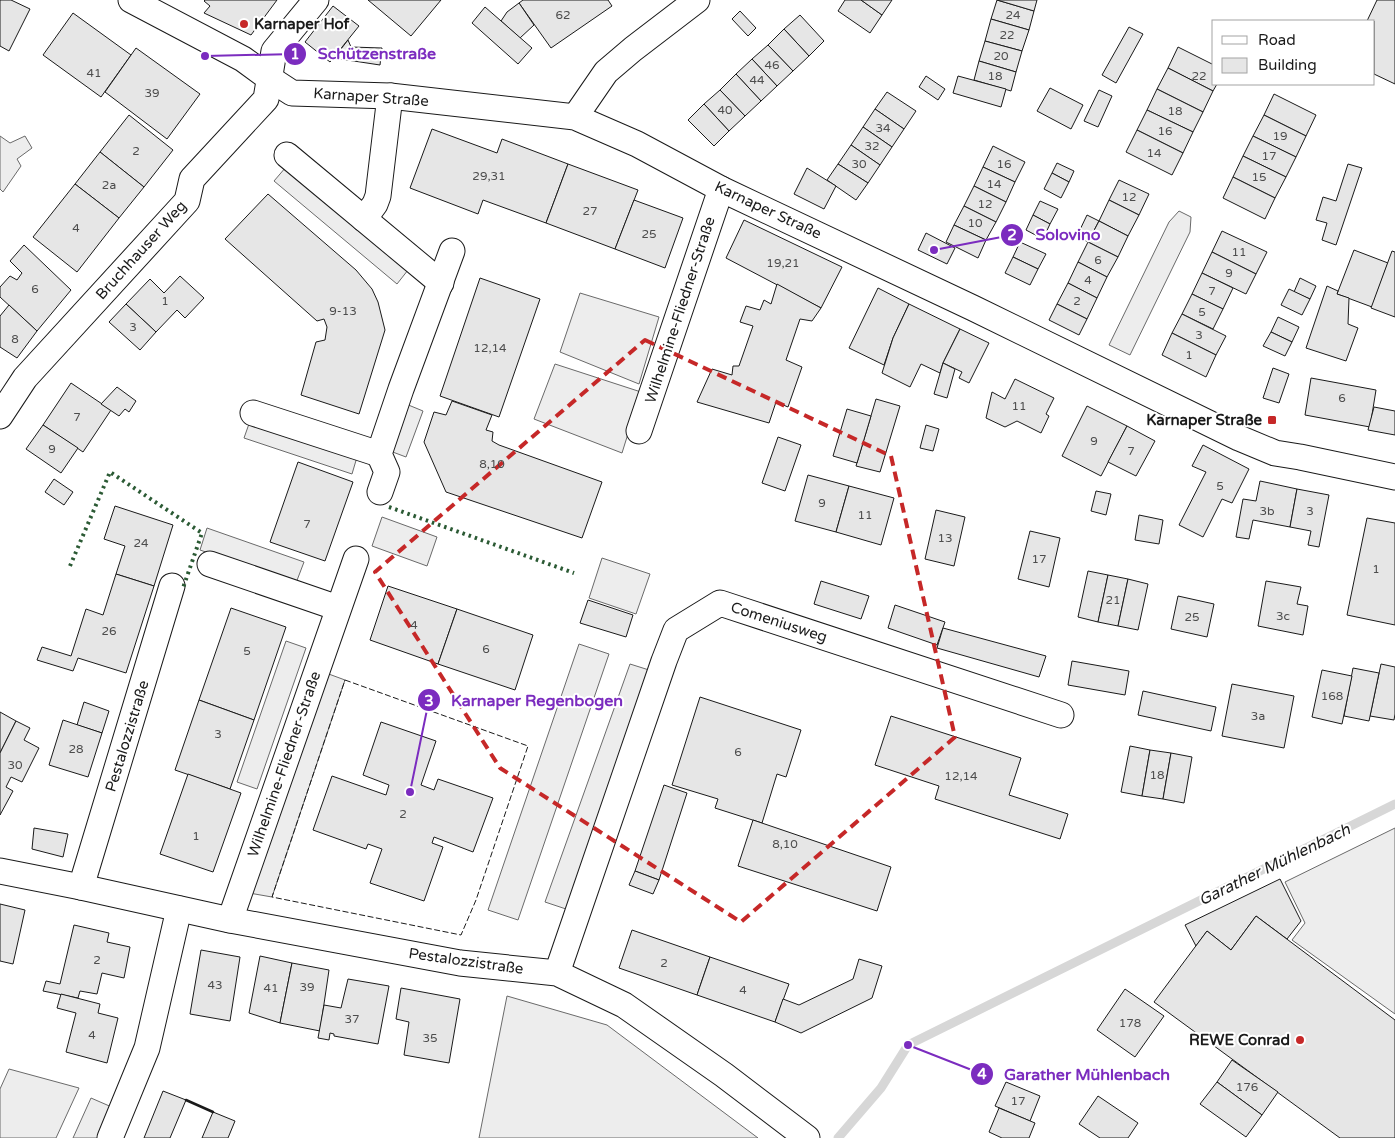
<svg xmlns="http://www.w3.org/2000/svg" width="1395" height="1138" font-family="'Varela Round',sans-serif">
	<style>
		.built { fill: #ededed; stroke: #6a6a6a }
		.lines { fill: none; stroke-linecap: round; stroke-linejoin: round }
		.stream { stroke: #d7d7d7; stroke-width: 9 }
		.building { fill: #e6e6e6; stroke: #1a1a1a }
		.minor-casing { stroke: #1a1a1a; stroke-width: 27 }
		.minor { stroke: #fff; stroke-width: 25 }
		.hedge { stroke: #2b5a34; stroke-width: 4; stroke-dasharray: 2.5 4; stroke-linecap: butt }
		.fence { stroke: #1a1a1a; stroke-width: 1; stroke-dasharray: 6 2.5; stroke-linecap: butt }
		.wall { stroke: #1a1a1a; stroke-width: 2.5 }
		.marked { fill: none; stroke: #c62828; stroke-width: 4; stroke-dasharray: 10 6; stroke-linejoin: round }
		.poi-dot { fill: #c62828; stroke: #fff; stroke-width: 2 }
		.labels { text-anchor: middle; stroke-width: 4; stroke-linejoin: round; paint-order: stroke }
		.number-label { font-size: 12px; fill: #4d4d4d }
		.poi-label { font-size: 15px; font-weight: bold; fill: #1a1a1a; stroke: #fff; text-anchor: end }
		.street-label { font-size: 15px; fill: #1a1a1a; stroke: #fff }
		.water-label { font-size: 16px; font-style: italic; fill: #1a1a1a; stroke: #fff }
		.leader { fill: none; stroke: #7b2cbf; stroke-width: 2 }
		.callout-dot { fill: #7b2cbf; stroke: #fff; stroke-width: 2 }
		.mark-label { font-size: 15px; text-anchor: middle; font-weight: bold; fill: #fff }
		.callout-label { font-size: 16px; text-anchor: middle; font-weight: bold; fill: #7b2cbf; stroke: #fff; stroke-width: 4; stroke-linejoin: round; paint-order: stroke }
	</style>
	<rect width="100%" height="100%" fill="#fff"/>
	<g class="built">
		<polygon points="0,136 10,143 25,136 32,148 17,159 21,166 3,192 0,189"/>
		<polygon points="286,167 408,270 397,284 274,181"/>
		<polygon points="1179,211 1191,217 1190,232 1130,355 1109,345 1169,222"/>
		<polygon points="580,293 659,317 639,384 560,352"/>
		<polygon points="555,364 641,392 622,453 534,419"/>
		<polygon points="406,404 423,411 406,457 390,451"/>
		<polygon points="250,421 357,457 352,474 244,438"/>
		<polygon points="382,517 437,537 427,566 372,546"/>
		<polygon points="207,528 304,562 296,583 200,550"/>
		<polygon points="602,558 650,574 636,614 589,598"/>
		<polygon points="286,641 306,648 257,789 237,782"/>
		<polygon points="579,644 609,654 518,920 488,910"/>
		<polygon points="630,664 649,670 566,909 545,902"/>
		<polygon points="326,673 345,680 272,897 249,893"/>
		<polygon points="1395,828 1395,1014 1292,940 1305,923 1285,882"/>
		<polygon points="507,996 607,1025 758,1138 479,1138"/>
		<polygon points="9,1069 79,1088 56,1138 0,1138 0,1089"/>
		<polygon points="91,1098 114,1108 101,1138 73,1138"/>
	</g>
	<g class="lines">
		<polyline class="stream" points="838,1138 881,1088 908,1045 1395,804"/>
	</g>
	<g class="building">
		<polygon points="0,0 11,0 30,9 9,51 0,46"/>
		<polygon points="205,0 277,0 251,35 204,13 210,6 204,1"/>
		<polygon points="368,0 441,0 411,36"/>
		<polygon points="523,0 608,0 612,6 551,48 519,3"/>
		<polygon points="845,0 861,0 882,15 870,33 838,11"/>
		<polygon points="861,0 892,0 882,15"/>
		<polygon points="997,0 1034,11 1029,30 991,19"/>
		<polygon points="997,0 1037,0 1034,11"/>
		<polygon points="1377,0 1395,0 1395,84 1374,74 1374,21 1367,21"/>
		<polygon points="519,3 534,25 520,38 501,21 507,12"/>
		<polygon points="333,6 359,26 330,62 305,42"/>
		<polygon points="485,7 532,48 518,64 472,23"/>
		<polygon points="740,11 756,28 748,36 732,19"/>
		<polygon points="73,13 131,55 101,97 43,55"/>
		<polygon points="800,15 824,41 809,56 784,29"/>
		<polygon points="991,19 1029,30 1022,51 985,41"/>
		<polygon points="1129,27 1143,34 1116,83 1102,75"/>
		<polygon points="784,29 809,56 793,71 768,45"/>
		<polygon points="348,40 351,47 382,48 380,65 334,58"/>
		<polygon points="985,41 1022,51 1016,72 979,61"/>
		<polygon points="768,45 793,71 777,86 752,59"/>
		<polygon points="1178,47 1214,65 1214,84 1217,84 1213,91 1168,68"/>
		<polygon points="136,48 200,94 167,139 105,92"/>
		<polygon points="752,59 777,86 761,101 736,74"/>
		<polygon points="979,61 1016,72 1011,91 974,80"/>
		<polygon points="1168,68 1213,91 1203,112 1157,89"/>
		<polygon points="736,74 761,101 745,116 720,90"/>
		<polygon points="926,76 945,89 938,100 919,87"/>
		<polygon points="958,76 1006,89 1001,107 953,93"/>
		<polygon points="1050,88 1083,105 1071,129 1037,111"/>
		<polygon points="1157,89 1203,112 1193,132 1147,110"/>
		<polygon points="720,90 745,116 729,131 704,104"/>
		<polygon points="1099,90 1112,96 1098,127 1084,121"/>
		<polygon points="887,92 916,111 904,129 875,109"/>
		<polygon points="1274,94 1316,115 1306,136 1264,115"/>
		<polygon points="704,104 729,131 714,146 688,120"/>
		<polygon points="875,109 904,129 892,147 863,127"/>
		<polygon points="1147,110 1193,132 1183,153 1137,130"/>
		<polygon points="129,115 173,150 144,187 100,152"/>
		<polygon points="1264,115 1306,136 1296,157 1253,136"/>
		<polygon points="863,127 892,147 880,165 851,145"/>
		<polygon points="432,129 497,153 502,139 568,164 546,223 483,200 478,214 410,188"/>
		<polygon points="1137,130 1183,153 1172,175 1126,152"/>
		<polygon points="1253,136 1296,157 1286,177 1243,156"/>
		<polygon points="851,145 880,165 868,183 838,164"/>
		<polygon points="993,146 1025,162 1015,182 983,167"/>
		<polygon points="100,152 144,187 119,218 75,184"/>
		<polygon points="1243,156 1286,177 1275,198 1233,177"/>
		<polygon points="1057,163 1074,171 1069,182 1052,173"/>
		<polygon points="568,164 638,190 615,249 546,223"/>
		<polygon points="838,164 868,183 856,200 827,180"/>
		<polygon points="1348,164 1362,168 1336,245 1322,240 1327,223 1316,220 1323,197 1336,201"/>
		<polygon points="983,167 1015,182 1006,202 974,186"/>
		<polygon points="807,168 836,186 824,209 794,194"/>
		<polygon points="1052,173 1069,182 1061,198 1044,189"/>
		<polygon points="1233,177 1275,198 1265,219 1223,198"/>
		<polygon points="1119,180 1149,194 1139,215 1109,200"/>
		<polygon points="75,184 119,218 77,272 33,237"/>
		<polygon points="974,186 1006,202 996,222 964,206"/>
		<polygon points="268,194 356,270 372,289 378,302 385,330 359,414 301,395 316,342 325,340 327,327 324,319 317,321 225,239"/>
		<polygon points="634,200 683,218 665,268 615,249"/>
		<polygon points="1109,200 1139,215 1128,236 1099,221"/>
		<polygon points="1040,201 1058,209 1050,224 1033,215"/>
		<polygon points="964,206 996,222 986,240 954,225"/>
		<polygon points="1033,215 1050,224 1043,239 1026,230"/>
		<polygon points="1087,215 1099,221 1088,242 1077,236"/>
		<polygon points="744,220 842,267 821,308 726,258"/>
		<polygon points="1099,221 1128,236 1118,257 1088,242"/>
		<polygon points="954,225 986,240 978,258 946,242"/>
		<polygon points="1222,231 1267,252 1256,274 1212,252"/>
		<polygon points="926,233 955,248 947,264 918,250"/>
		<polygon points="1020,242 1046,254 1038,269 1013,257"/>
		<polygon points="1088,242 1118,257 1107,277 1078,262"/>
		<polygon points="24,245 71,290 37,331 0,297 0,287 10,276 17,280 22,273 10,261"/>
		<polygon points="1354,250 1388,263 1372,307 1337,294"/>
		<polygon points="1392,251 1395,252 1395,317 1371,308"/>
		<polygon points="1212,252 1256,274 1246,294 1202,273"/>
		<polygon points="1013,257 1038,269 1030,285 1005,273"/>
		<polygon points="1078,262 1107,277 1097,298 1068,283"/>
		<polygon points="1202,273 1233,288 1223,309 1192,294"/>
		<polygon points="180,276 204,298 185,318 177,310 156,332 126,304 150,279 164,293"/>
		<polygon points="480,278 540,299 499,417 440,396"/>
		<polygon points="1300,278 1316,286 1310,299 1294,292"/>
		<polygon points="1068,283 1097,298 1087,319 1057,304"/>
		<polygon points="777,284 821,308 812,321 800,319 786,360 802,367 788,407 776,402 769,423 697,402 712,369 732,375 733,366 739,366 753,326 740,322 746,306 760,310 764,300 771,304"/>
		<polygon points="1327,286 1338,291 1337,294 1349,298 1348,324 1358,328 1346,361 1306,348"/>
		<polygon points="878,288 909,304 893,338 884,365 849,348"/>
		<polygon points="1289,289 1310,299 1302,315 1281,305"/>
		<polygon points="1192,294 1223,309 1213,329 1182,314"/>
		<polygon points="126,304 156,332 140,350 109,322"/>
		<polygon points="909,304 960,329 943,363 940,373 921,364 910,387 882,373 893,338"/>
		<polygon points="1057,304 1087,319 1079,335 1049,320"/>
		<polygon points="9,305 37,331 17,358 0,347 0,316"/>
		<polygon points="1182,314 1226,336 1216,355 1172,333"/>
		<polygon points="1278,317 1299,327 1292,342 1271,332"/>
		<polygon points="960,329 989,343 969,383 959,378 962,372 943,363"/>
		<polygon points="1271,332 1292,342 1285,356 1263,346"/>
		<polygon points="1172,333 1216,355 1206,377 1162,355"/>
		<polygon points="943,363 955,369 947,398 934,394"/>
		<polygon points="1273,368 1289,374 1279,403 1263,398"/>
		<polygon points="1311,378 1376,390 1370,427 1305,415"/>
		<polygon points="1015,379 1054,398 1046,414 1049,416 1041,433 1017,421 1005,427 986,418 992,392 1005,399"/>
		<polygon points="71,383 111,410 83,452 43,425"/>
		<polygon points="117,387 136,401 129,412 125,409 119,416 101,404"/>
		<polygon points="876,399 900,406 880,472 856,466"/>
		<polygon points="452,401 492,415 486,430 493,432 492,441 499,445 602,482 582,538 446,492 424,442 434,412 446,415"/>
		<polygon points="1087,406 1127,426 1101,476 1062,456"/>
		<polygon points="1374,407 1395,411 1395,435 1368,430"/>
		<polygon points="847,409 871,416 857,463 833,456"/>
		<polygon points="43,425 78,448 61,473 26,449"/>
		<polygon points="926,425 939,429 933,451 920,448"/>
		<polygon points="1127,426 1155,441 1136,476 1108,462"/>
		<polygon points="778,437 801,445 785,491 762,483"/>
		<polygon points="1203,445 1249,469 1232,503 1222,499 1203,537 1179,525 1206,472 1192,466"/>
		<polygon points="298,462 353,482 325,561 270,542"/>
		<polygon points="808,475 849,486 836,532 795,521"/>
		<polygon points="54,479 73,492 64,505 45,492"/>
		<polygon points="1260,481 1297,489 1290,527 1253,520 1249,539 1236,537 1243,499 1256,501"/>
		<polygon points="849,486 894,498 881,545 836,532"/>
		<polygon points="1297,489 1329,495 1319,547 1308,545 1311,531 1290,527"/>
		<polygon points="1096,491 1111,494 1106,515 1091,511"/>
		<polygon points="115,506 173,525 154,586 116,574 125,546 104,539"/>
		<polygon points="936,510 965,517 954,566 925,559"/>
		<polygon points="1139,515 1163,520 1159,544 1135,540"/>
		<polygon points="1367,518 1395,523 1395,625 1347,615"/>
		<polygon points="1030,531 1060,538 1049,587 1018,579"/>
		<polygon points="1088,571 1108,575 1098,622 1078,617"/>
		<polygon points="116,574 154,586 126,673 78,658 73,671 37,660 42,647 71,656 86,609 103,615"/>
		<polygon points="1108,575 1128,579 1118,626 1098,622"/>
		<polygon points="1128,579 1148,584 1138,630 1118,626"/>
		<polygon points="821,581 869,596 861,619 814,604"/>
		<polygon points="1266,581 1301,587 1297,604 1308,606 1303,635 1258,626"/>
		<polygon points="388,586 457,609 438,664 370,640"/>
		<polygon points="1178,596 1214,604 1207,637 1171,629"/>
		<polygon points="588,600 633,615 626,637 580,623"/>
		<polygon points="895,605 945,622 937,645 888,628"/>
		<polygon points="231,608 286,627 254,720 199,700"/>
		<polygon points="457,609 533,635 515,690 438,664"/>
		<polygon points="943,628 1046,656 1039,677 937,648"/>
		<polygon points="1072,661 1129,671 1125,695 1068,685"/>
		<polygon points="1381,664 1395,667 1395,714 1394,720 1370,716"/>
		<polygon points="1353,668 1379,673 1369,721 1344,716"/>
		<polygon points="1322,670 1352,676 1342,724 1312,717"/>
		<polygon points="1232,684 1294,696 1284,748 1222,736"/>
		<polygon points="1143,691 1216,707 1211,731 1138,715"/>
		<polygon points="700,697 801,730 786,777 777,774 762,823 715,808 718,799 672,785"/>
		<polygon points="199,700 254,720 230,789 175,770"/>
		<polygon points="84,702 109,711 102,733 77,725"/>
		<polygon points="0,712 16,721 0,753"/>
		<polygon points="891,716 1021,758 1009,795 1068,814 1060,839 935,799 939,786 875,765"/>
		<polygon points="63,720 102,733 88,777 49,765"/>
		<polygon points="16,721 30,728 24,740 39,748 22,782 11,777 6,787 13,791 0,815 0,753"/>
		<polygon points="381,722 436,741 421,785 434,790 438,779 493,798 473,852 434,837 432,843 443,847 424,901 370,883 382,849 368,844 366,849 313,830 332,776 386,795 389,785 363,775"/>
		<polygon points="1130,746 1150,750 1142,796 1121,792"/>
		<polygon points="1150,750 1171,753 1163,799 1142,796"/>
		<polygon points="1171,753 1192,757 1184,803 1163,799"/>
		<polygon points="188,774 241,793 213,872 160,854"/>
		<polygon points="664,785 687,793 659,880 635,871"/>
		<polygon points="753,820 891,867 877,911 738,866"/>
		<polygon points="34,828 68,834 63,857 32,849"/>
		<polygon points="635,871 659,880 653,894 629,885"/>
		<polygon points="1280,879 1301,921 1287,939 1256,916 1231,950 1207,931 1196,946 1185,925"/>
		<polygon points="0,904 25,910 13,964 0,961"/>
		<polygon points="1256,916 1395,1020 1395,1138 1340,1138 1154,1002 1207,931 1231,950"/>
		<polygon points="74,925 109,933 107,942 130,947 124,978 102,973 97,994 80,991 78,998 43,991 46,981 60,984"/>
		<polygon points="632,930 710,957 697,995 619,968"/>
		<polygon points="201,950 240,957 230,1021 190,1014"/>
		<polygon points="260,956 292,963 280,1023 249,1013"/>
		<polygon points="710,957 789,984 775,1022 697,995"/>
		<polygon points="859,959 882,966 872,998 801,1033 775,1022 783,999 799,1005 853,979"/>
		<polygon points="292,963 329,970 320,1031 280,1023"/>
		<polygon points="348,979 389,986 378,1044 334,1036 334,1034 330,1033 329,1040 318,1038 324,1005 341,1008"/>
		<polygon points="401,988 460,999 449,1063 404,1055 409,1022 396,1019"/>
		<polygon points="1125,989 1164,1016 1135,1057 1097,1030"/>
		<polygon points="61,994 100,1004 98,1013 118,1018 107,1063 66,1052 76,1013 57,1008"/>
		<polygon points="1232,1060 1278,1092 1262,1115 1217,1082"/>
		<polygon points="1006,1082 1040,1096 1030,1121 995,1106"/>
		<polygon points="1217,1082 1262,1115 1246,1137 1200,1104"/>
		<polygon points="163,1091 186,1100 170,1138 144,1138"/>
		<polygon points="1098,1096 1138,1123 1128,1138 1100,1138 1079,1124"/>
		<polygon points="999,1108 1035,1123 1029,1138 1002,1138 989,1132"/>
		<polygon points="213,1112 235,1121 228,1138 202,1138"/>
	</g>
	<g class="lines">
		<defs>
			<g id="minor">
				<polyline points="131,0 243,59 269,78 292,93 390,96 575,117 637,144 721,189 973,308 1239,438 1275,453 1300,457 1395,477"/>
				<polyline points="575,117 606,72 633,49 697,0"/>
				<polyline points="287,155 441,283"/>
				<polyline points="364,219 375,204 378,196 390,96"/>
				<polyline points="253,413 379,454"/>
				<polyline points="0,416 25,378 187,201 192,179 266,99 274,51 316,0"/>
				<polyline points="639,431 721,189"/>
				<polyline points="380,492 387,472 379,454 401,389 452,251"/>
				<polyline points="210,564 338,608"/>
				<polyline points="0,871 81,887 230,920 460,963 557,973 624,1005 724,1075 807,1138"/>
				<polyline points="81,887 172,586"/>
				<polyline points="230,920 356,559"/>
				<polyline points="557,973 664,661 676,630 720,603 1061,715"/>
				<polyline points="110,1138 147,1048 179,909"/>
			</g>
		</defs>
		<use href="#minor" class="minor-casing"/>
		<use href="#minor" class="minor"/>
		<g class="hedge">
			<polyline points="389,507 574,573"/>
			<polyline points="70,566 110,472 202,533 183,588"/>
		</g>
		<polygon class="fence" points="345,680 528,746 476,900 461,935 272,897"/>
		<polyline class="wall" points="186,1100 213,1112"/>
	</g>
	<path class="marked" d="M645,340L891,456L955,737L741,922L500,768L375,572Z"/>
	<g class="poi-dot">
		<circle cx="244" cy="24" r="5"/>
		<rect x="1267" y="415" width="10" height="10" rx="2.5"/>
		<circle cx="1300" cy="1040" r="5"/>
	</g>
	<g class="labels">
		<g class="number-label">
			<text x="563" y="19">62</text>
			<text x="1013" y="19">24</text>
			<text x="1007" y="39">22</text>
			<text x="1001" y="60">20</text>
			<text x="772" y="69">46</text>
			<text x="94" y="77">41</text>
			<text x="995" y="80">18</text>
			<text x="1199" y="80">22</text>
			<text x="757" y="84">44</text>
			<text x="152" y="97">39</text>
			<text x="725" y="114">40</text>
			<text x="1175" y="115">18</text>
			<text x="883" y="132">34</text>
			<text x="1165" y="135">16</text>
			<text x="1280" y="140">19</text>
			<text x="872" y="150">32</text>
			<text x="136" y="155">2</text>
			<text x="1154" y="157">14</text>
			<text x="1269" y="160">17</text>
			<text x="859" y="168">30</text>
			<text x="1004" y="168">16</text>
			<text x="489" y="180">29,31</text>
			<text x="1259" y="181">15</text>
			<text x="994" y="188">14</text>
			<text x="109" y="189">2a</text>
			<text x="1129" y="201">12</text>
			<text x="985" y="208">12</text>
			<text x="590" y="215">27</text>
			<text x="975" y="227">10</text>
			<text x="76" y="232">4</text>
			<text x="649" y="238">25</text>
			<text x="1239" y="256">11</text>
			<text x="1098" y="264">6</text>
			<text x="783" y="267">19,21</text>
			<text x="1229" y="277">9</text>
			<text x="1088" y="284">4</text>
			<text x="35" y="293">6</text>
			<text x="1212" y="295">7</text>
			<text x="165" y="305">1</text>
			<text x="1077" y="305">2</text>
			<text x="343" y="315">9-13</text>
			<text x="1202" y="316">5</text>
			<text x="133" y="331">3</text>
			<text x="1199" y="339">3</text>
			<text x="15" y="343">8</text>
			<text x="490" y="352">12,14</text>
			<text x="1189" y="359">1</text>
			<text x="1342" y="402">6</text>
			<text x="1019" y="410">11</text>
			<text x="77" y="421">7</text>
			<text x="1094" y="445">9</text>
			<text x="52" y="453">9</text>
			<text x="1131" y="455">7</text>
			<text x="492" y="468">8,10</text>
			<text x="1220" y="490">5</text>
			<text x="822" y="507">9</text>
			<text x="1267" y="515">3b</text>
			<text x="1310" y="515">3</text>
			<text x="865" y="519">11</text>
			<text x="307" y="528">7</text>
			<text x="945" y="542">13</text>
			<text x="141" y="547">24</text>
			<text x="1039" y="563">17</text>
			<text x="1376" y="573">1</text>
			<text x="1113" y="604">21</text>
			<text x="1283" y="620">3c</text>
			<text x="1192" y="621">25</text>
			<text x="414" y="629">4</text>
			<text x="109" y="635">26</text>
			<text x="486" y="653">6</text>
			<text x="247" y="655">5</text>
			<text x="1332" y="700">168</text>
			<text x="1258" y="720">3a</text>
			<text x="218" y="738">3</text>
			<text x="76" y="753">28</text>
			<text x="738" y="756">6</text>
			<text x="15" y="769">30</text>
			<text x="1157" y="779">18</text>
			<text x="961" y="780">12,14</text>
			<text x="403" y="818">2</text>
			<text x="196" y="840">1</text>
			<text x="785" y="848">8,10</text>
			<text x="97" y="964">2</text>
			<text x="664" y="967">2</text>
			<text x="215" y="989">43</text>
			<text x="307" y="991">39</text>
			<text x="271" y="992">41</text>
			<text x="743" y="994">4</text>
			<text x="352" y="1023">37</text>
			<text x="1130" y="1027">178</text>
			<text x="92" y="1039">4</text>
			<text x="430" y="1042">35</text>
			<text x="1247" y="1091">176</text>
			<text x="1018" y="1105">17</text>
		</g>
		<g class="poi-label">
			<text x="254" y="29" text-anchor="start">Karnaper Hof</text>
			<text x="1262" y="425">Karnaper Straße</text>
			<text x="1290" y="1045">REWE Conrad</text>
		</g>
		<g class="street-label">
			<text transform="translate(371 97) rotate(4)" y="5">Karnaper Straße</text>
			<text transform="translate(768 210) rotate(25)" y="5">Karnaper Straße</text>
			<text transform="translate(141 250) rotate(-48)" y="5">Bruchhauser Weg</text>
			<text transform="translate(680 310) rotate(-72)" y="5">Wilhelmine-Fliedner-Straße</text>
			<text transform="translate(779 622) rotate(18)" y="5">Comeniusweg</text>
			<text transform="translate(127 736) rotate(-73)" y="5">Pestalozzistraße</text>
			<text transform="translate(284 764) rotate(-71)" y="5">Wilhelmine-Fliedner-Straße</text>
			<text transform="translate(466 961) rotate(8)" y="5">Pestalozzistraße</text>
		</g>
		<g class="water-label">
			<text transform="translate(1274 864) rotate(-26)" y="6">Garather Mühlenbach</text>
		</g>
	</g>
	<path class="leader" d="M205 56L295 54M934 250L1012 235M410 792L429 700M908 1045L982 1074"/>
	<g class="callout-dot">
		<circle cx="205" cy="56" r="5"/>
		<circle cx="934" cy="250" r="5"/>
		<circle cx="410" cy="792" r="5"/>
		<circle cx="908" cy="1045" r="5"/>
		<circle cx="295" cy="54" r="12"/>
		<circle cx="1012" cy="235" r="12"/>
		<circle cx="429" cy="700" r="12"/>
		<circle cx="982" cy="1074" r="12"/>
	</g>
	<g class="mark-label">
		<text x="295" y="59">1</text>
		<text x="1012" y="240">2</text>
		<text x="429" y="706">3</text>
		<text x="982" y="1079">4</text>
	</g>
	<g class="callout-label">
		<text x="377" y="59">Schützenstraße</text>
		<text x="1068" y="240">Solovino</text>
		<text x="537" y="706">Karnaper Regenbogen</text>
		<text x="1087" y="1080">Garather Mühlenbach</text>
	</g>
	<rect x="1212" y="20" width="162" height="65" fill="#ffffff" stroke="#a3a3a3"/>
	<rect x="1222" y="36" width="25" height="8" fill="#ffffff" stroke="#a3a3a3"/>
	<text x="1258" y="45" font-size="15" fill="#1a1a1a">Road</text>
	<rect x="1222" y="58" width="25" height="15" fill="#e6e6e6" stroke="#a3a3a3"/>
	<text x="1258" y="70" font-size="15" fill="#1a1a1a">Building</text>
</svg>
